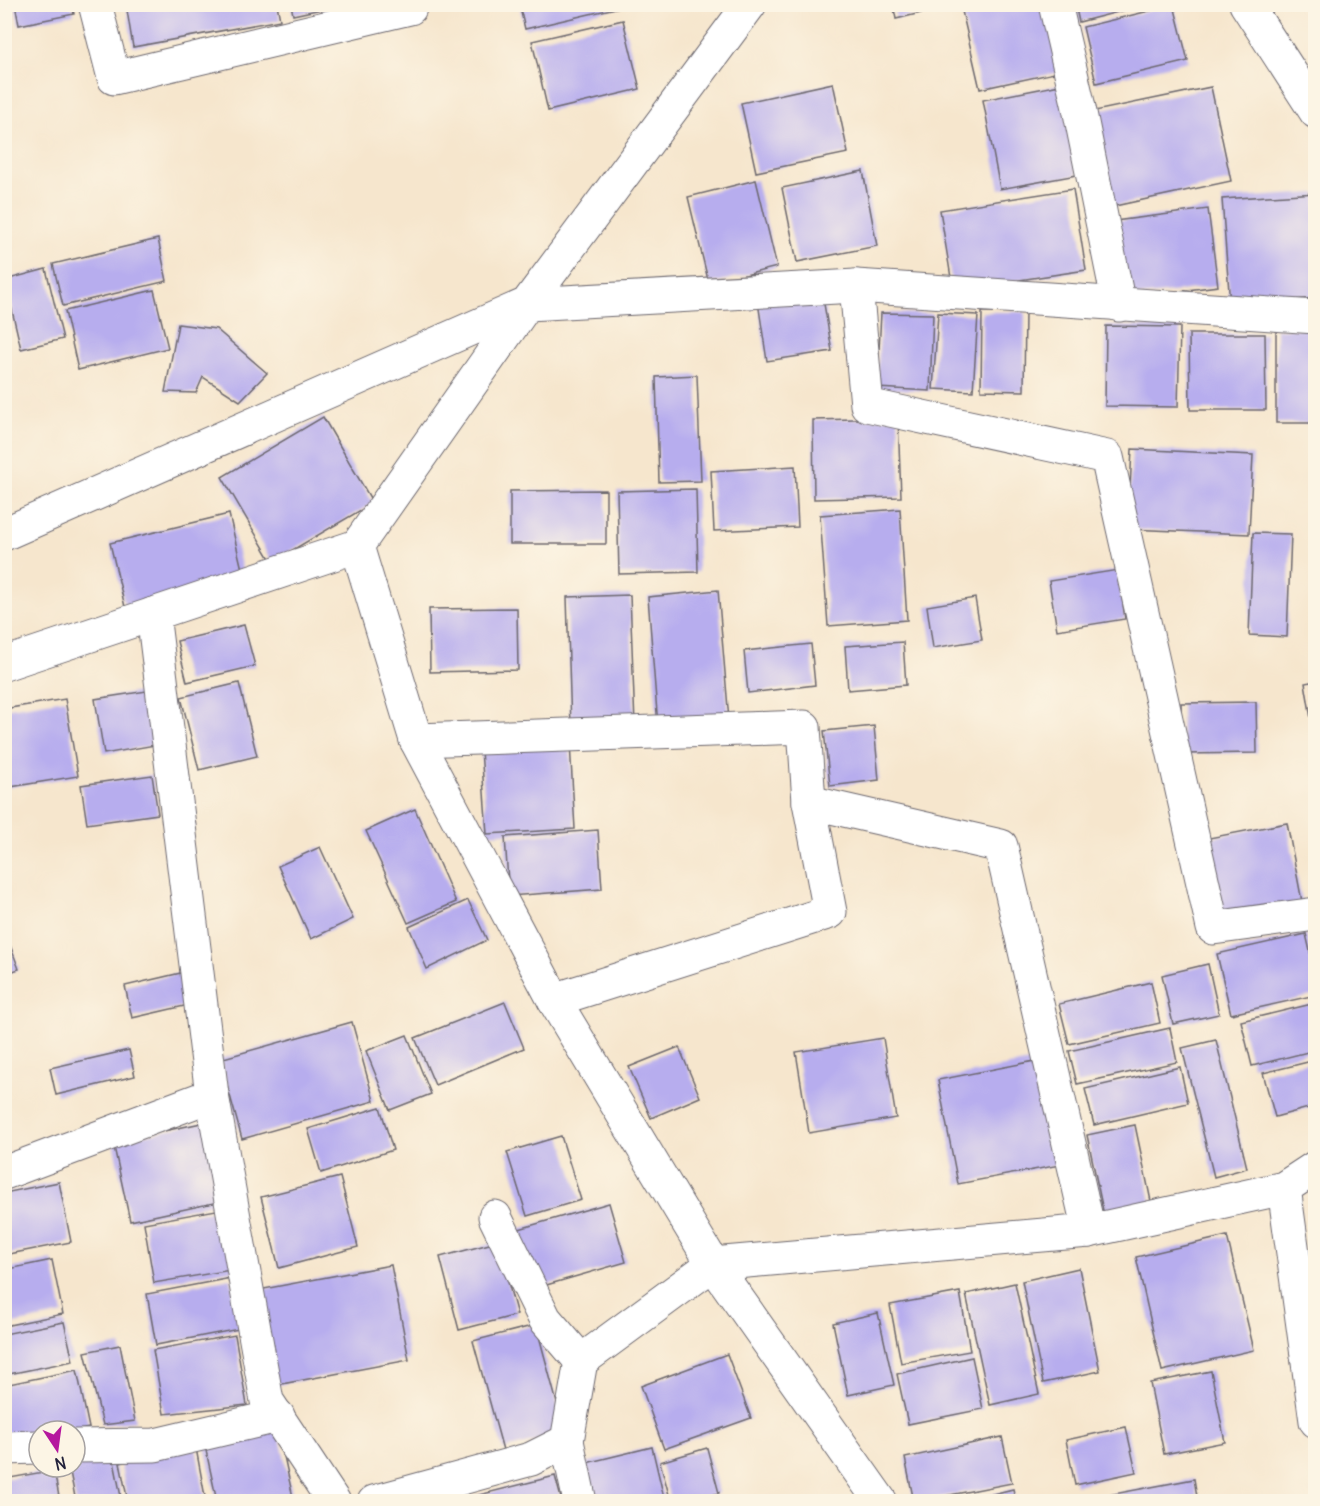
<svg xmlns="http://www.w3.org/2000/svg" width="1320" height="1506" font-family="Delius,sans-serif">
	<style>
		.building { fill: #b7adee }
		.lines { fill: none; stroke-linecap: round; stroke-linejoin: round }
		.minor-casing { stroke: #6c676e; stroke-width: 35 }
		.minor { stroke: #fff; stroke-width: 33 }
	</style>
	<rect width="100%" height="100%" fill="#fcf5e5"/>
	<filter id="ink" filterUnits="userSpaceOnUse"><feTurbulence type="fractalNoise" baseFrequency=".0167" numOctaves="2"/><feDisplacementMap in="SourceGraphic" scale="12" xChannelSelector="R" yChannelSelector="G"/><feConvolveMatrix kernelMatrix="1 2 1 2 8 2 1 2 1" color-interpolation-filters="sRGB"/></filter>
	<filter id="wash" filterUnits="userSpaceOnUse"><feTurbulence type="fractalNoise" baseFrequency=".008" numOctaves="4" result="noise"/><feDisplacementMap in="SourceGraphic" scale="24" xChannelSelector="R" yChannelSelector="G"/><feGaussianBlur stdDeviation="1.35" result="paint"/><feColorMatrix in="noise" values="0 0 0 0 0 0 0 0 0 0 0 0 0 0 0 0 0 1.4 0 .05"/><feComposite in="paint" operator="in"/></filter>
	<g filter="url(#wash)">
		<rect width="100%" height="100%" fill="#f6e6cd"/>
		<g id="blocks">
			<g class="building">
				<polygon points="15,4 72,4 74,14 19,25"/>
				<polygon points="126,4 277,4 280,20 133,47"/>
				<polygon points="291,4 336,4 336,6 293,15"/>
				<polygon points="519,4 619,4 620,7 525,29"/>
				<polygon points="893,4 954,4 954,5 896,19"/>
				<polygon points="990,4 1049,4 1064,71 980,89 962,11"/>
				<polygon points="1075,4 1145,4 1145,5 1079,22"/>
				<polygon points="1174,5 1188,61 1096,83 1083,27"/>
				<polygon points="623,20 640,89 548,111 532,41"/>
				<polygon points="833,83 848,153 756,172 741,103"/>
				<polygon points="1060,85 1077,175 1000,189 983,100"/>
				<polygon points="1211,87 1231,181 1110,207 1090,112"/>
				<polygon points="863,171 877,246 797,262 782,188"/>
				<polygon points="756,180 777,267 709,284 688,197"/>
				<polygon points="1073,189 1086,270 953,290 940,210"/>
				<polygon points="1316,193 1316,298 1230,305 1222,199"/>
				<polygon points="1208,209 1218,286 1125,298 1115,221"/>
				<polygon points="4,214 10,234 4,235"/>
				<polygon points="158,239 167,281 63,306 53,264"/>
				<polygon points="46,269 63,339 21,349 5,280"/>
				<polygon points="154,290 168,348 78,370 65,311"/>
				<polygon points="822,292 832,351 767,361 758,302"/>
				<polygon points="982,312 1025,312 1024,391 981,390"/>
				<polygon points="881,313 933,314 930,391 877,388"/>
				<polygon points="938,313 978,315 973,391 933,389"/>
				<polygon points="178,324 216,329 267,373 240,401 203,377 196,393 165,392"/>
				<polygon points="1106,326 1180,327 1178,407 1105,406"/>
				<rect x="1276" y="329" width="40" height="94"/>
				<polygon points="1189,334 1265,334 1266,410 1190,410"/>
				<polygon points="697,375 701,481 659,482 656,377"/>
				<polygon points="323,417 373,503 272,562 222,477"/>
				<polygon points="898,418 901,497 814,499 813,420"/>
				<polygon points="1132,449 1253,455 1249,534 1128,529"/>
				<polygon points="795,466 798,527 714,531 711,471"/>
				<polygon points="696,489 698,572 619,574 617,491"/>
				<polygon points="606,490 606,544 510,544 510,491"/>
				<polygon points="900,509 907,620 828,626 820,515"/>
				<polygon points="229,514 244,578 125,607 110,543"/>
				<polygon points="1253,533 1291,534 1287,637 1249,635"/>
				<polygon points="1312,535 1316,535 1316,550 1314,550"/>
				<polygon points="1118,570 1125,619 1057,630 1049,581"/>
				<polygon points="718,590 729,720 658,726 648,597"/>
				<polygon points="630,595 635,725 571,727 567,597"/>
				<polygon points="975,598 982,640 933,648 927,606"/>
				<polygon points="517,608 518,670 430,672 429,609"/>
				<polygon points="244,625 255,666 187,682 177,641"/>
				<polygon points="903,642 906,685 848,690 845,646"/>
				<polygon points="811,644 815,685 748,693 744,651"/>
				<polygon points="1316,681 1316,723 1312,724 1305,683"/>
				<polygon points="239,683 257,756 199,770 181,697"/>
				<polygon points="153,690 161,744 104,754 95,699"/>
				<polygon points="65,699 78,776 4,788 4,709"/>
				<polygon points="1256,702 1257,753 1182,754 1181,703"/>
				<polygon points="874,726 879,780 830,786 824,731"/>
				<polygon points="570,743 575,829 487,834 481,750"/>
				<polygon points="152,775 158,814 87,824 81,785"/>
				<polygon points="415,809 456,902 408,923 366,831"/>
				<polygon points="1287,823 1303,907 1220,923 1204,839"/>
				<polygon points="598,830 602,889 509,896 505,837"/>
				<polygon points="320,847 353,919 311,939 278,866"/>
				<polygon points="468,900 487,940 427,969 409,927"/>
				<polygon points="4,929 19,969 4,974"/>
				<polygon points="1306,934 1316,977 1316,995 1231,1014 1217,954"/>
				<polygon points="1208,964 1219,1014 1173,1024 1162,975"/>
				<polygon points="185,972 193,1004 132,1018 125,986"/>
				<polygon points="1151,982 1160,1023 1069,1044 1059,1004"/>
				<polygon points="505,1002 524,1048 435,1085 415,1038"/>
				<polygon points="1316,1003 1316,1050 1252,1066 1241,1021"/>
				<polygon points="352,1022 374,1101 242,1139 220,1059"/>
				<polygon points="1170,1028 1177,1062 1077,1084 1069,1051"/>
				<polygon points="407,1035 431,1094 390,1110 366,1051"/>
				<polygon points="883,1038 896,1118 809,1133 796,1052"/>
				<polygon points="1216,1040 1247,1168 1214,1177 1182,1048"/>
				<polygon points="679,1047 700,1097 651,1118 629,1067"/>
				<polygon points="129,1050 135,1076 56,1095 50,1068"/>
				<polygon points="1040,1060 1060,1165 958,1184 938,1080"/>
				<polygon points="1316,1060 1316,1106 1275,1117 1263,1073"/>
				<polygon points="1180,1067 1188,1103 1094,1125 1085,1089"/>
				<polygon points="380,1107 393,1150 321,1173 308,1129"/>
				<polygon points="206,1122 223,1201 130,1221 113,1142"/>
				<polygon points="1135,1125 1152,1206 1104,1215 1087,1135"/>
				<polygon points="561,1136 581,1200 527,1216 507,1152"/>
				<polygon points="340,1177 358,1247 279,1268 261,1197"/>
				<polygon points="59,1182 71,1242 4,1255 4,1193"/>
				<polygon points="609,1203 626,1262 536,1288 519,1229"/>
				<polygon points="227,1208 237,1269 154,1283 144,1223"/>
				<polygon points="1227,1236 1254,1350 1162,1371 1136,1257"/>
				<polygon points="497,1242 517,1315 459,1330 440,1257"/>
				<polygon points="52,1260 63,1314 4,1326 4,1270"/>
				<polygon points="391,1265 409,1360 271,1386 253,1291"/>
				<polygon points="1079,1268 1100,1371 1043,1383 1022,1281"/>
				<polygon points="231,1278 239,1329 156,1345 147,1294"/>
				<polygon points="1015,1283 1039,1394 990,1405 966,1294"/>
				<polygon points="960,1292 970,1351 901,1363 890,1305"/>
				<polygon points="878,1313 894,1385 848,1395 833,1323"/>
				<polygon points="64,1322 73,1361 4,1375 4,1334"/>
				<polygon points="536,1325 565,1433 503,1450 473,1341"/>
				<polygon points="235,1335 247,1405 164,1414 153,1350"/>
				<polygon points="120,1345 135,1421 103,1425 85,1352"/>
				<polygon points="727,1354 751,1418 664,1449 641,1386"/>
				<polygon points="972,1357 983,1409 908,1424 897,1374"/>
				<polygon points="77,1370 89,1428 73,1431 39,1431 4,1440 4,1385"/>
				<polygon points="1211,1371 1225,1442 1164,1454 1150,1383"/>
				<polygon points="277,1424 294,1502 217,1502 204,1441"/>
				<polygon points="1126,1427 1136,1472 1075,1485 1066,1440"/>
				<polygon points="1002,1437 1012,1483 914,1502 905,1458"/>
				<polygon points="652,1447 665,1502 596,1502 586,1463"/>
				<polygon points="196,1448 206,1502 128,1502 120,1463"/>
				<polygon points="707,1448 719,1493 689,1502 671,1502 660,1462"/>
				<polygon points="112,1451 122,1502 76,1502 69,1467 75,1467 75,1459"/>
				<polygon points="54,1470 60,1502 7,1502 4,1479"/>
				<polygon points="555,1476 562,1502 455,1502 455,1501"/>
				<polygon points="1194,1479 1198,1502 1104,1502 1103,1496"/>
				<polygon points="1013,1489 1016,1502 964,1502 964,1501"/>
			</g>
		</g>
	</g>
	<g filter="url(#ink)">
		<use href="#blocks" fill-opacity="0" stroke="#6c676e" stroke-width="1.5"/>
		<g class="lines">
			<defs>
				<g id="minor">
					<polyline points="95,4 114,78 410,8 409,4"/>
					<polyline points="1055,4 1078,103 1119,305"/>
					<polyline points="1246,4 1316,112"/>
					<polyline points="856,286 867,405 1107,457 1213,928 1316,914"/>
					<polyline points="4,534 527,304 750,4"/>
					<polyline points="357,546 527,304 856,286 1316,317"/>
					<polyline points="153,614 212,1095 267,1401 334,1502"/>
					<polyline points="4,664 357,546 416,740 554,1000 713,1264 881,1502"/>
					<polyline points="416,740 804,727 809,802 830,912 554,1000"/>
					<polyline points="809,802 1001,846 1089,1231"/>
					<polyline points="4,1173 212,1095"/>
					<polyline points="1284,1188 1316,1421"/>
					<polyline points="495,1217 545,1319 581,1361"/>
					<polyline points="567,1441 580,1502"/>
					<polyline points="75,1446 155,1445 278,1416"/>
					<polyline points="4,1448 39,1447"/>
					<polyline points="374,1502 531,1459 567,1441 581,1361 713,1264 1089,1231 1284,1188 1316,1167"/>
				</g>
			</defs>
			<use href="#minor" class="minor-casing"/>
			<use href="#minor" class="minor"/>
		</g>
	</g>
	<rect width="1320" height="1506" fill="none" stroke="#fcf5e5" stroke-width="24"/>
	<g transform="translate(57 1449) rotate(167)"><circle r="28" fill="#fcf5e5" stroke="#a5a1a1" stroke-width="1.5"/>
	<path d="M0-4.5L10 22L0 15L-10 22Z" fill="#b5179e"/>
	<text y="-9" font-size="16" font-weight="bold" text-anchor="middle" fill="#22223b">N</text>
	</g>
</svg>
